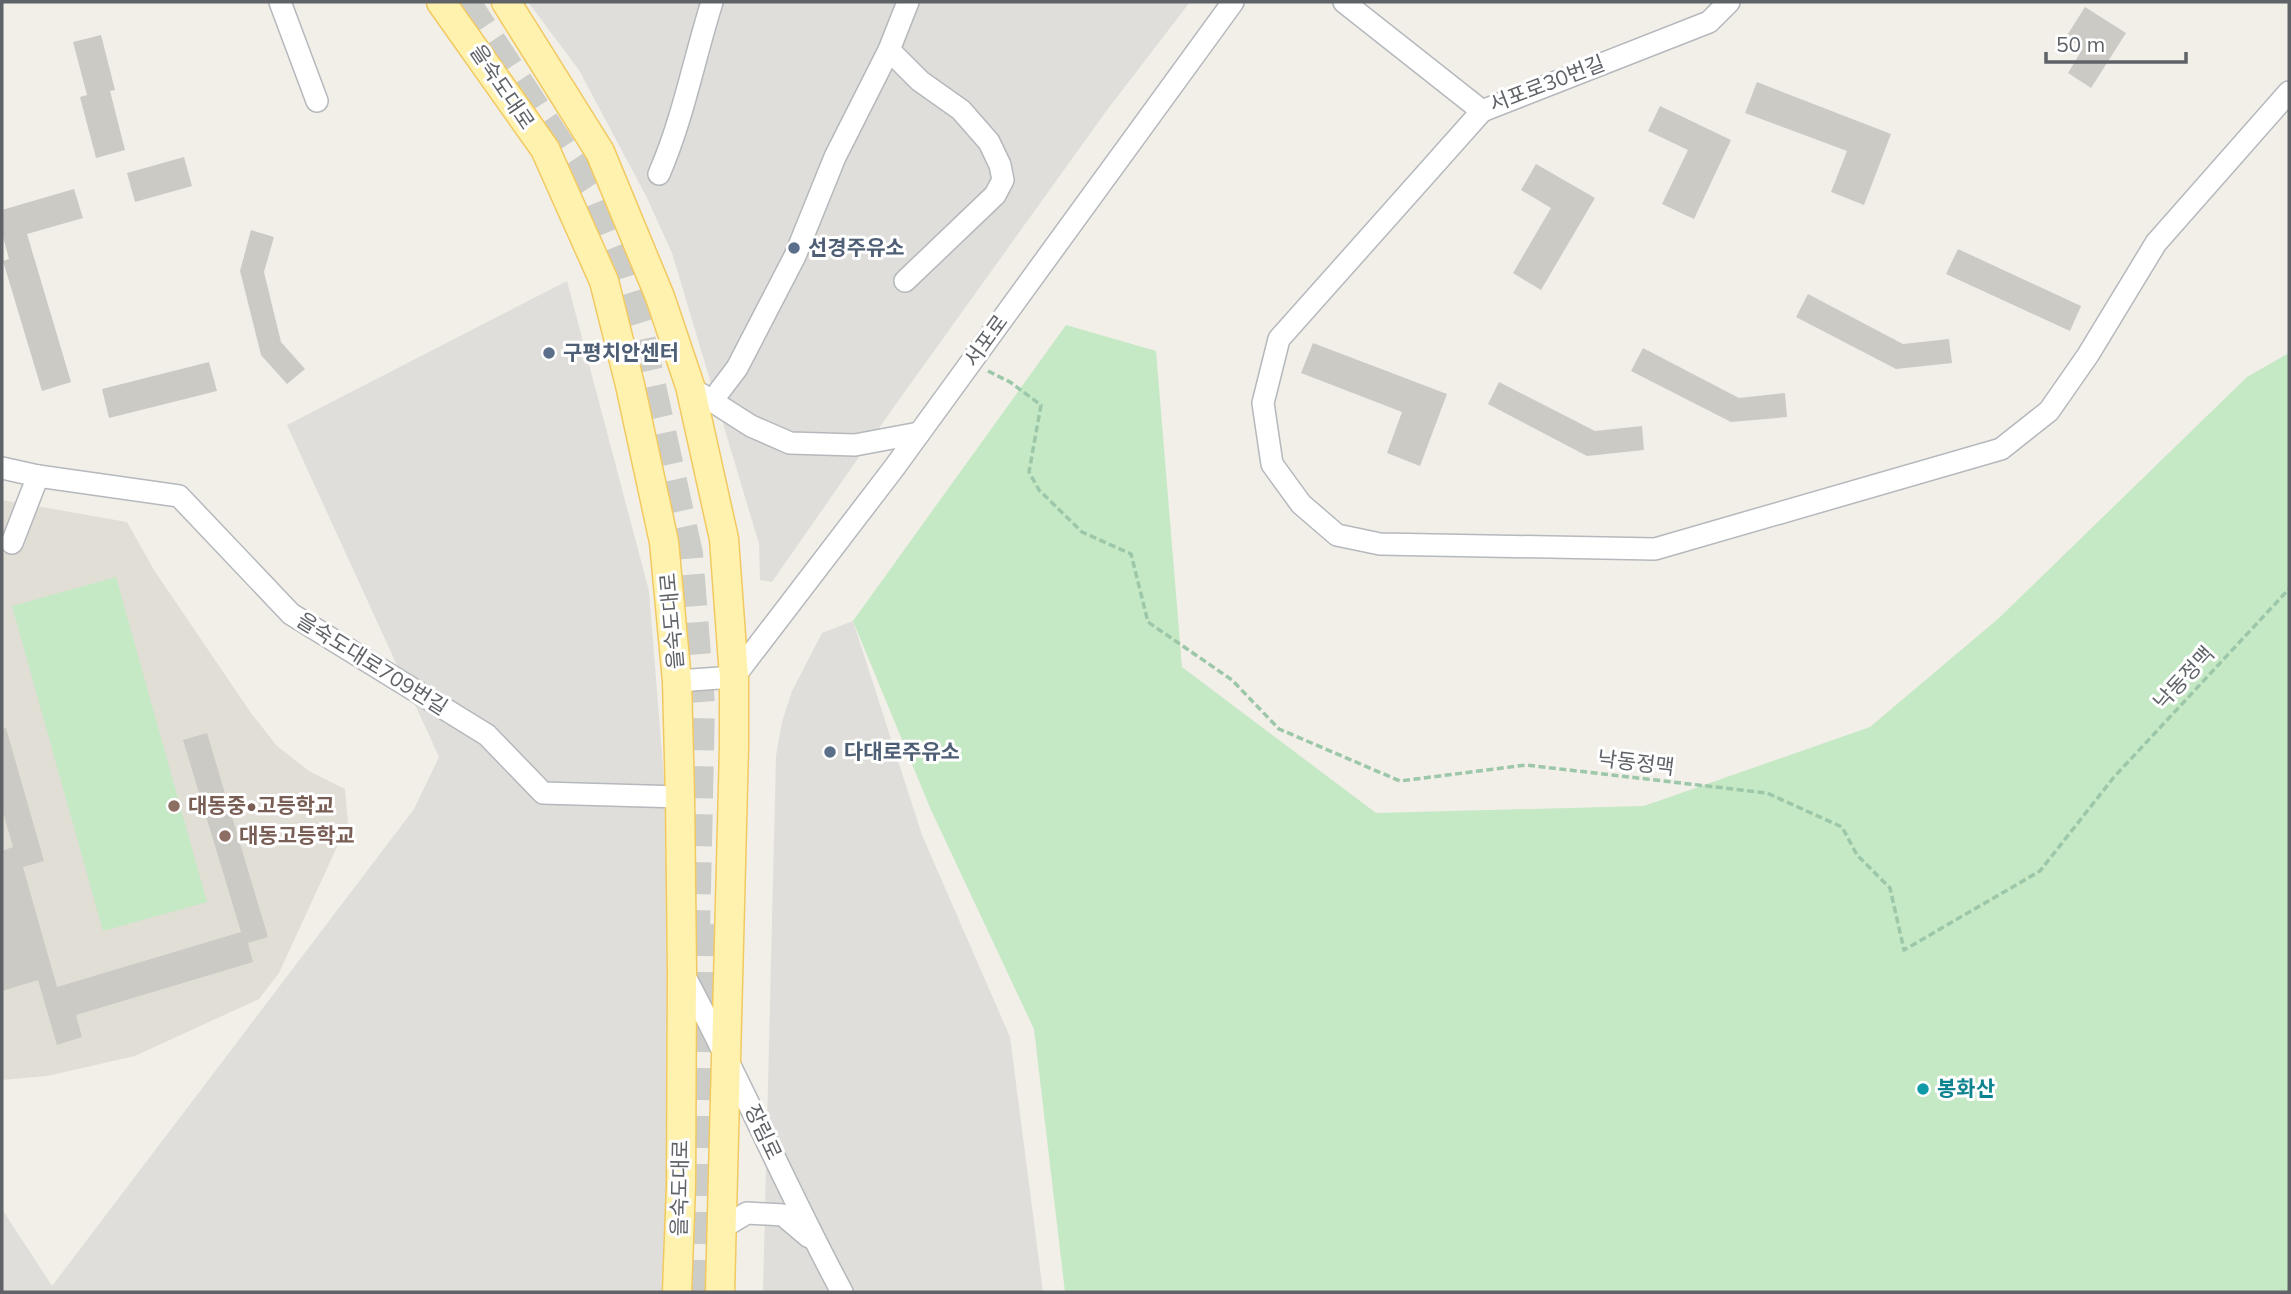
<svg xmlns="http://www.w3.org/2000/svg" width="2291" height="1294" font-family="Mulish,'Noto Sans KR',sans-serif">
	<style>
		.industrial { fill: #e0deda }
		.education { fill: #e1ded6 }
		.green { fill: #c5e8c5 }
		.building { fill: #cccac5 }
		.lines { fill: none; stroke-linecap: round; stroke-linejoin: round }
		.highway-tunnel { stroke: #ccccc8; stroke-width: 32; stroke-dasharray: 32 16; stroke-linecap: butt }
		.minor-casing { stroke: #b5b8bc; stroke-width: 24 }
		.major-casing { stroke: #f2c960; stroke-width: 31 }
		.path { stroke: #9cc7a9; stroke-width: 3.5; stroke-dasharray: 7 3.5; stroke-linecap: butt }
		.minor { stroke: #fff; stroke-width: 21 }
		.major { stroke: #fff2af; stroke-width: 28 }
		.service-dot { fill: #5c6f8a; stroke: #fff; stroke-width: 2.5 }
		.education-dot { fill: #8d6e63; stroke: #fff; stroke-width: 2.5 }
		.culture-dot { fill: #0f9aa8; stroke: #fff; stroke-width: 2.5 }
		.labels { text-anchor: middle; stroke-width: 6; stroke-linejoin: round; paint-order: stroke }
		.street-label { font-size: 21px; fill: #5f6368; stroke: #fff }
		.service-label { font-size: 21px; font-weight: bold; fill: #4e5e75; stroke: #fff; text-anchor: start }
		.education-label { font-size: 21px; font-weight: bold; fill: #785e54; stroke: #fff; text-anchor: start }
		.culture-label { font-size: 21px; font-weight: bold; fill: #0d838f; stroke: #fff; text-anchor: start }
	</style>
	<rect width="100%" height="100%" fill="#f1efe8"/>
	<g class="industrial">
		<polygon points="528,2 1190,2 1107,110 891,411 772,582 760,580 759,544 672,253 646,196 579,70"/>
		<polygon points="567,281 649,591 669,841 671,1107 666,1292 2,1292 2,1209 52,1286 414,809 439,757 287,425"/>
		<polygon points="853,621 922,835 1010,1037 1043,1292 763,1292 776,756 782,722 792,691 822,633"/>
	</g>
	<polygon class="education" points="2,500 127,522 154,570 251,713 277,746 309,771 345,789 348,823 279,973 259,999 135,1056 47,1076 2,1080"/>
	<g class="green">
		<polygon points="1066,325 1156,351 1182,667 1376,813 1644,806 1870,727 1999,618 2247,377 2289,353 2289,1292 1065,1292 1034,1029 931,810 853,621"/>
		<polygon points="116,577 207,902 103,931 12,606"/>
	</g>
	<g class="building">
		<polygon points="2085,7 2126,33 2091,88 2068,73 2083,48 2066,37"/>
		<polygon points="101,35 115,90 110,91 125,150 96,158 80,97 87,95 73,42"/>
		<polygon points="1757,82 1891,134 1864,205 1831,192 1847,151 1745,113"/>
		<polygon points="1660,106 1731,140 1694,219 1662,204 1688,150 1648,131"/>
		<polygon points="184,157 192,186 135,202 127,173"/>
		<polygon points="1536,164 1595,198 1541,290 1513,273 1551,208 1521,190"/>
		<polygon points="74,189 83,218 27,234 71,382 42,391 3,261 9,259 2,233 2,210"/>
		<polygon points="251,230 274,237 264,272 281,342 305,369 287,384 261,355 240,271"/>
		<polygon points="1958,249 2081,306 2070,331 1946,274"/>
		<polygon points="1808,294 1903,344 1949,339 1952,363 1896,369 1796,317"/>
		<polygon points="1313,343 1447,394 1420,466 1387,453 1402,412 1301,373"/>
		<polygon points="1643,348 1739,398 1785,393 1787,417 1731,422 1631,371"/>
		<polygon points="209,362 217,391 109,418 102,389"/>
		<polygon points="1499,382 1595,431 1642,426 1644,450 1587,456 1488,404"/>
		<polygon points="6,728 44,861 23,867 57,987 241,932 183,740 207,733 268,937 248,943 253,962 76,1015 82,1037 57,1045 38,980 2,991 2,851 13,847 2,809 2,729"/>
	</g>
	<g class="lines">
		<g class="highway-tunnel">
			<polyline points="464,2 589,192 616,259 637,327 687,554 699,705 694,935"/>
			<polyline points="701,1292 709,909"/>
		</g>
		<defs>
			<g id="minor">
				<polyline points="280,2 317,101"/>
				<polyline points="1344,2 1482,111 1709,22 1729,2"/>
				<polyline points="889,50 920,81 961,110 989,142 1000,165 1003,180 995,195 905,281"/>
				<polyline points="1482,111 1279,339 1263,403 1272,464 1301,504 1337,535 1380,544 1655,549 2001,449 2049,411 2088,355 2156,243 2289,92"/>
				<path d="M659,174C683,119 694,59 712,2"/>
				<polyline points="701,394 751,426 790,443 855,445 919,433"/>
				<polyline points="712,401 737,368 795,256 835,157 889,50 908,2"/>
				<polyline points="2,468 38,476 179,496 291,614 487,735 543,793 680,797"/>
				<polyline points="12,543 38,476"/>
				<polyline points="677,681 734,677 894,468 1233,2"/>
				<path d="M684,975C740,1079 786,1188 842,1292"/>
				<polyline points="722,1228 747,1213 783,1215 809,1237"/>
			</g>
			<g id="major">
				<polyline points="441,2 545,149 604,281 630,385 664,542 677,681 680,797 682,972 681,1185 677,1292"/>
				<polyline points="506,2 600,152 660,297 690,386 724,539 734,677 734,747 720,1292"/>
			</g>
		</defs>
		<use href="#minor" class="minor-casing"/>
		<use href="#major" class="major-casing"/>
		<polyline class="path" points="988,371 1010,382 1041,405 1029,472 1039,490 1082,532 1131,554 1148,622 1232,680 1279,729 1400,781 1526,765 1767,793 1842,827 1857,855 1890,888 1904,950 2040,871 2114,777 2289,589"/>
		<use href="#minor" class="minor"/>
		<use href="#major" class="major"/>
	</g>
	<g class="service-dot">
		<circle cx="794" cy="248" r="7"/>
		<circle cx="549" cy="353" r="7"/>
		<circle cx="830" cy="752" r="7"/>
	</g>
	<g class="education-dot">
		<circle cx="174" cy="806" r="7"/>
		<circle cx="225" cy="836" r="7"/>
	</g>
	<circle class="culture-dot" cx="1923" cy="1089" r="7"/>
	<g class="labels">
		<g class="street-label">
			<text transform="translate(1547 84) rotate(-21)" y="7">서포로30번길</text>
			<text transform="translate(502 87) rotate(56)" y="7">을숙도대로</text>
			<text transform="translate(986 341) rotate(-54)" y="7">서포로</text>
			<text transform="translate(672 621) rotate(-95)" y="7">을숙도대로</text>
			<text transform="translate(372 664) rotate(32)" y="7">을숙도대로709번길</text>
			<text transform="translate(2184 678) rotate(-47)" y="7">낙동정맥</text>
			<text transform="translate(1636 763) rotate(7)" y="7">낙동정맥</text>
			<text transform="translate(763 1132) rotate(65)" y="7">장림로</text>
			<text transform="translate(680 1188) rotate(-89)" y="7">을숙도대로</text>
		</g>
		<g class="service-label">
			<text x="808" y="255">선경주유소</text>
			<text x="563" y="360">구평치안센터</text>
			<text x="844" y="759">다대로주유소</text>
		</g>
		<g class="education-label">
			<text x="188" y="813">대동중•고등학교</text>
			<text x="239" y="843">대동고등학교</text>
		</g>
		<g class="culture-label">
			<text x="1937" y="1096">봉화산</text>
		</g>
	</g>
	<rect width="2291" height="1294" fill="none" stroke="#5f6368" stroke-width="7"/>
	<path d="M2046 52v10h140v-10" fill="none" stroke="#5f6368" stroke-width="3.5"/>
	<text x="2056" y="52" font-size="21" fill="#5f6368" stroke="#ffffff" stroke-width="5" paint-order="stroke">50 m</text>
</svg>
